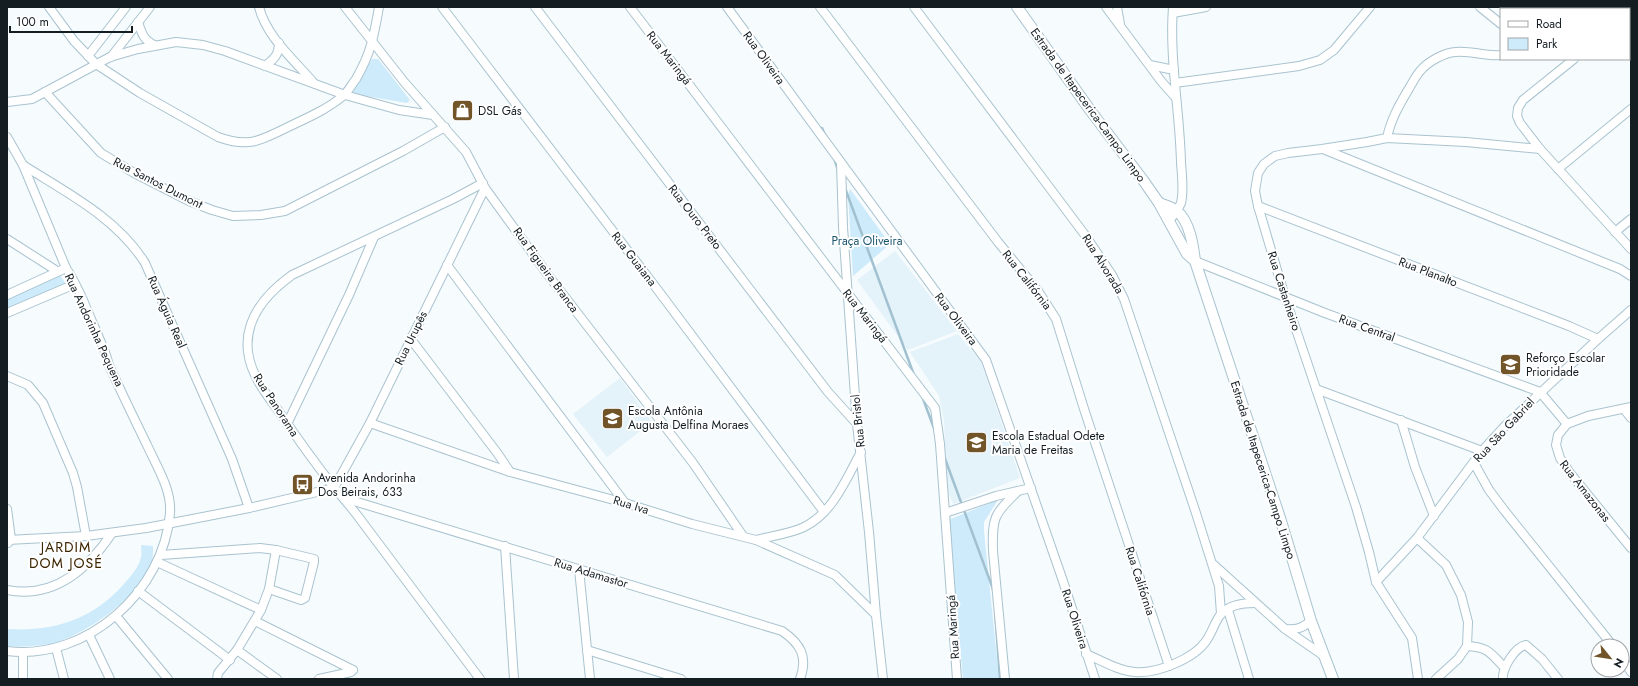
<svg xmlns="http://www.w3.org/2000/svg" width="1638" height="686" font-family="Jost,sans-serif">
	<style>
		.built { fill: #e4f2f9 }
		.green { fill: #cdebfb }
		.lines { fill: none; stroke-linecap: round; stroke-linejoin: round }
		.stream { stroke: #a1c1d1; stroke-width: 2.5 }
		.minor-casing { stroke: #a9c3cf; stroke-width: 10 }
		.major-casing { stroke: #a9c3cf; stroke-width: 12 }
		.minor { stroke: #fff; stroke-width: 8 }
		.major { stroke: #fff; stroke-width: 10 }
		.labels { text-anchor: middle; stroke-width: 4; stroke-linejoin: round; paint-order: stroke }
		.street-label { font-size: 12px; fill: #141e22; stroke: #fff }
		.poi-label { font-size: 12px; fill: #141e22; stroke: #fff; text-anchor: start }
		.park-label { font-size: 12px; fill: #1b566e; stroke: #fff }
		.quarter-label { font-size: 14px; letter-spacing: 1px; fill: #3d2601; stroke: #fff }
	</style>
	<rect width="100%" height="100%" fill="#f6fbfe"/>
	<g class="built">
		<polygon points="895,251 957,331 908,350 857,280"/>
		<polygon points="958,334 981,362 1020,478 953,504 947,489 944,421 939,396 910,352"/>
		<polygon points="620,378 652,422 607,457 573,414"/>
	</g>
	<g class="green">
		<polygon points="372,59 378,59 410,100 407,103 354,94 353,90"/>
		<polygon points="850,189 890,244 853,276 848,195"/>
		<polygon points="60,275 66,284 7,310 7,298"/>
		<polygon points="998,500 984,522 984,531 999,679 963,679 948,520"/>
		<path d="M141,545L153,546C153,550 153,556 152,561C143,595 83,637 50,644C36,646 21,647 7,646V629C52,632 92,620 123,585C129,578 139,568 141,557C142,554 141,549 141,545Z"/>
	</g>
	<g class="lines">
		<g class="stream">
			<polyline points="822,128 825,135"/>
			<polyline points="834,158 838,170"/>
			<polyline points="845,188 914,375"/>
			<polyline points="922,396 935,431"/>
			<polyline points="944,456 993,589"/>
			<polyline points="995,610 1000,679"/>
		</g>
		<defs>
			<g id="minor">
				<path d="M49,7L74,41L96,64L140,93L218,137C248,148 260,141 288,127C307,118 326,110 343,96C348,92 352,84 356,79C371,53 374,36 379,7"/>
				<path d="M259,7C266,36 294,60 313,82"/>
				<polyline points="345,7 405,83 466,152 485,188 548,275 693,463 743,536"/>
				<polyline points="442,7 660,293 824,512"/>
				<polyline points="535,7 828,392 857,424"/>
				<polyline points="630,7 935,408 940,444 957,679"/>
				<polyline points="727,7 986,360 1063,581 1095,679"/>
				<polyline points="820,7 998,242 1038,291 1056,319 1085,412 1169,666"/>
				<polyline points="914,7 1085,235 1112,275 1124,299 1195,510 1219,586 1221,614"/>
				<polyline points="1106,7 1161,81 1176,98"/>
				<polyline points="1117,7 1120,24"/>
				<polyline points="1480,7 1501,24"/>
				<polyline points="1606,7 1608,9"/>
				<polyline points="1550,9 1550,7"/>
				<polyline points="1173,13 1206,7"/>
				<polyline points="1629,15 1631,13"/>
				<path d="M138,22C142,34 143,39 154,45"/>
				<polyline points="88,56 126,7"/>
				<polyline points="111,57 150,7"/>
				<polyline points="1574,59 1523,100 1518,108 1517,116 1520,123 1540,149 1631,249"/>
				<polyline points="1150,65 1174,70"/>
				<path d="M265,66C274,59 279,55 279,43"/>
				<polyline points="1175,83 1299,66 1320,60 1334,50 1370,7"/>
				<polyline points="45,92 101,153 134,173 189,201 212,210 233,216 261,215 285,211 403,151 445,127"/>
				<polyline points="7,102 32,99 110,57 138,49 176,42 203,45 225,51 345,95 399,110 433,115"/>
				<path d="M7,137L23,165L66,268C73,278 78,289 83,300C89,315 96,330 102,345C105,351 107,358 109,365C121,392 134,418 147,445C156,465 172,490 170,513C164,591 87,661 7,651"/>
				<path d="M1387,138C1391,118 1401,102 1411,85C1414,80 1417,74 1421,70C1429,61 1444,53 1455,52C1471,50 1486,57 1501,55"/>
				<polyline points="1323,149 1620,269 1631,276"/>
				<polyline points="841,163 843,227 857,424 869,532 876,615 883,679"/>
				<path d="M23,165C67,193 117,218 145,263L232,459L249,508"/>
				<polyline points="1558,169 1631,109"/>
				<polyline points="1258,206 1569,326 1598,339"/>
				<path d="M1169,221C1174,215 1178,210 1181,203C1184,191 1182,176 1181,163C1180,112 1169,59 1173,7"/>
				<polyline points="1615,232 1631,219"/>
				<polyline points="7,239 57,271"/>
				<polyline points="1195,261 1325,313 1540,392 1567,424"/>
				<polyline points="447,265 625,503"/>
				<polyline points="7,295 66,268"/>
				<polyline points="7,313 75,284"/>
				<polyline points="410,338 498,454 510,472"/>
				<polyline points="7,376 28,385 43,403 73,473 77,487 86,536"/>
				<polyline points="1316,389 1482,451"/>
				<polyline points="1631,407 1588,416 1567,424 1558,435 1556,445 1560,458 1570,473 1631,548"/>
				<polyline points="1624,409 1631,418"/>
				<polyline points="1401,420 1415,467 1434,516"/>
				<polyline points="370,423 510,472 625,503 692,524 756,540 835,575 876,615"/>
				<polyline points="287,424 349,295 374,237"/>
				<polyline points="1474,463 1489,490 1504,510 1613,646"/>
				<path d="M344,498L782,631C801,644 808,657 800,679"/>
				<polyline points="7,509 11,539 8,543"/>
				<polyline points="945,513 996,496 1031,488"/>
				<polyline points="1417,538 1446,565 1461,595 1468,622 1467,646 1458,659 1436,679"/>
				<polyline points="7,540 86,536 146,528 249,508 334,488 370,423 485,188"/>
				<path d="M756,540C770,536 790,534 804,527C833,513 846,479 861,452"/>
				<polyline points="505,546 514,679"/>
				<polyline points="161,555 260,548 276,550 314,559 314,562 305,598 301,600 269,589"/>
				<polyline points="157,562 261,610"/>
				<polyline points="1214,565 1285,629 1324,656"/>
				<polyline points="579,569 590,679"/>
				<polyline points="1376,582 1417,538 1482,451 1505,426 1598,339 1631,310"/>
				<path d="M7,590C54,599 88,569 112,533"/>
				<polyline points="138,591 230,660"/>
				<polyline points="1228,610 1249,679"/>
				<polyline points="116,616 168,679"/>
				<polyline points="255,621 353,670"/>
				<path d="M1286,629C1297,630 1302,628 1311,621"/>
				<polyline points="89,635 110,679"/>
				<path d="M1467,646C1489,647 1491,654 1505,668"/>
				<polyline points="56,648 64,679"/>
				<polyline points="237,650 277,679"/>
				<polyline points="587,650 681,679"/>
				<polyline points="23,652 23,679"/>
				<path d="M1086,654C1101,660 1118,671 1135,672C1156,674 1194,659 1206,641C1212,633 1215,621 1221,614C1229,605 1244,603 1255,603"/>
				<polyline points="1622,658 1631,672"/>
				<polyline points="217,679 218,673 237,650 261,610 269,589 276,550"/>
				<polyline points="319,679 351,672 353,670"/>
				<path d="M480,679C440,626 400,572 360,519C352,508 342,497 333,486C315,463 297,438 280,413C267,395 251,376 248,352C244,319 267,293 292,275L453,199L483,183"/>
				<path d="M1005,679L993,551C992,516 994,515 1018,491"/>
				<polyline points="1418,679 1412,638 1376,582 1369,552 1356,507 1285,297 1258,206 1255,191 1258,173 1264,164 1275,156 1288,153 1322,149 1367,142 1387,138 1466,142 1540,149"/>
				<path d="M1503,679C1502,668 1515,647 1526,645L1542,659L1558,679"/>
			</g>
			<g id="major">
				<polyline points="1017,7 1090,110 1143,180 1159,203 1187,254 1195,261"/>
				<path d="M1159,203C1165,205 1172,207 1177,211C1190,222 1193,245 1195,261L1281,521L1311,621L1333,679"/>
			</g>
		</defs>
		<use href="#minor" class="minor-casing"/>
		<use href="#major" class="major-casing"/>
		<use href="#minor" class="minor"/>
		<use href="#major" class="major"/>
	</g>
	<defs>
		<symbol id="shop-square" viewBox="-11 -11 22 22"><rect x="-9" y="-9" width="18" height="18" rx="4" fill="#725429" stroke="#fff"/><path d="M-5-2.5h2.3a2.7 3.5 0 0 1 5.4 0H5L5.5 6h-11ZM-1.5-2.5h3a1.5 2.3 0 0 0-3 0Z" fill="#fff"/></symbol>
		<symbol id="school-square" viewBox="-11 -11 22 22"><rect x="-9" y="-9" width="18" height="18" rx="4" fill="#725429" stroke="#fff"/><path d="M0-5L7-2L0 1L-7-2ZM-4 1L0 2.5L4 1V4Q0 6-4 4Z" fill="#fff"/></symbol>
		<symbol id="bus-square" viewBox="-11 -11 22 22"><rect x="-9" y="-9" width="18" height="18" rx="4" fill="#725429" stroke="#fff"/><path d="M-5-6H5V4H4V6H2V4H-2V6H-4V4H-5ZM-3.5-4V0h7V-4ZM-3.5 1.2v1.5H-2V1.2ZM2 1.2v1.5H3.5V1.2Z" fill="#fff"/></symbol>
	</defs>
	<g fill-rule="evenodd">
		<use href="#shop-square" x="450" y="98" width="25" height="25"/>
		<use href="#school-square" x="1498" y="352" width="25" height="25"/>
		<use href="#school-square" x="600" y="406" width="25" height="25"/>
		<use href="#school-square" x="964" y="430" width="25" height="25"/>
		<use href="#bus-square" x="290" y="472" width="25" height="25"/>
	</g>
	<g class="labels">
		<g class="street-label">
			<text transform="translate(669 58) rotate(52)" y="4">Rua Maringá</text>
			<text transform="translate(764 58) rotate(54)" y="4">Rua Oliveira</text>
			<text transform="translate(1088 105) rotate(54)" y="4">Estrada de Itapecerica-Campo Limpo</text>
			<text transform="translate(158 183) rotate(27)" y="4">Rua Santos Dumont</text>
			<text transform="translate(695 217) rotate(52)" y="4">Rua Ouro Preto</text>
			<text transform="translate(634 259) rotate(52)" y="4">Rua Guaiana</text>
			<text transform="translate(1103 264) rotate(58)" y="4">Rua Alvorada</text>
			<text transform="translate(546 270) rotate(54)" y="4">Rua Figueira Branca</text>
			<text transform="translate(1428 272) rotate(21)" y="4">Rua Planalto</text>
			<text transform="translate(1027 280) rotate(52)" y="4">Rua Califórnia</text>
			<text transform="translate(1284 291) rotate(72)" y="4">Rua Castanheiro</text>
			<text transform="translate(167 312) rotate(66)" y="4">Rua Águia Real</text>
			<text transform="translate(865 316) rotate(52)" y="4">Rua Maringá</text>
			<text transform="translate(956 319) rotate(53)" y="4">Rua Oliveira</text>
			<text transform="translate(1367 328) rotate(20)" y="4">Rua Central</text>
			<text transform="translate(94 330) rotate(65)" y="4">Rua Andorinha Pequena</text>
			<text transform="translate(411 338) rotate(-64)" y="4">Rua Urupês</text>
			<text transform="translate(276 405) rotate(57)" y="4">Rua Panorama</text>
			<text transform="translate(858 421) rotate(-96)" y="4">Rua Bristol</text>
			<text transform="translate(1504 430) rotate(-47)" y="4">Rua São Gabriel</text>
			<text transform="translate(1263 470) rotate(72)" y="4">Estrada de Itapecerica-Campo Limpo</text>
			<text transform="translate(1585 491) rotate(52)" y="4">Rua Amazonas</text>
			<text transform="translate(631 505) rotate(17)" y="4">Rua Iva</text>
			<text transform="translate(591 573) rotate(17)" y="4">Rua Adamastor</text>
			<text transform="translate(1140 581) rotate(72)" y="4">Rua Califórnia</text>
			<text transform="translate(1075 619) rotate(72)" y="4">Rua Oliveira</text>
			<text transform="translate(953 627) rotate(-94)" y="4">Rua Maringá</text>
		</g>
		<g class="poi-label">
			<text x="478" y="115">DSL Gás</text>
			<text x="1526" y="362">Reforço Escolar<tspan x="1526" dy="14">Prioridade</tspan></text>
			<text x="628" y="415">Escola Antônia<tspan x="628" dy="14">Augusta Delfina Moraes</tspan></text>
			<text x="992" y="440">Escola Estadual Odete<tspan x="992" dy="14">Maria de Freitas</tspan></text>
			<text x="318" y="482">Avenida Andorinha<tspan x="318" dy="14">Dos Beirais, 633</tspan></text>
		</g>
		<g class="park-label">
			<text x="867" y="245">Praça Oliveira</text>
		</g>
		<g class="quarter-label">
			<text x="66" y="552">JARDIM<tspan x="66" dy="16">DOM JOSÉ</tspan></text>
		</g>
	</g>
	<rect width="1638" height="686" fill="none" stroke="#141e22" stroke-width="16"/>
	<rect x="1500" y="8" width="130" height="52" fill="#ffffff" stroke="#a1a5a7"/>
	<rect x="1508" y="21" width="20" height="6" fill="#ffffff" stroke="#a1a5a7"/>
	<text x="1536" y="28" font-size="12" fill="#141e22">Road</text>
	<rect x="1508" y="38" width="20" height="12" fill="#cdebfb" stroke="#a1a5a7"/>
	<text x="1536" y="48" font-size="12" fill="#141e22">Park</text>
	<g transform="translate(1610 658) rotate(120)"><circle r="19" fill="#ffffff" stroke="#a1a5a7"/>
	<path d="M0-3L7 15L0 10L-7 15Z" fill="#725429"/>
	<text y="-6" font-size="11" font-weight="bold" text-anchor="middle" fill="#141e22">N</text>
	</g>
	<path d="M10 26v6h122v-6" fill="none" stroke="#141e22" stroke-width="2"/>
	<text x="16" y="26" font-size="12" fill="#141e22" stroke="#ffffff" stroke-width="3" paint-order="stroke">100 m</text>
</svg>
